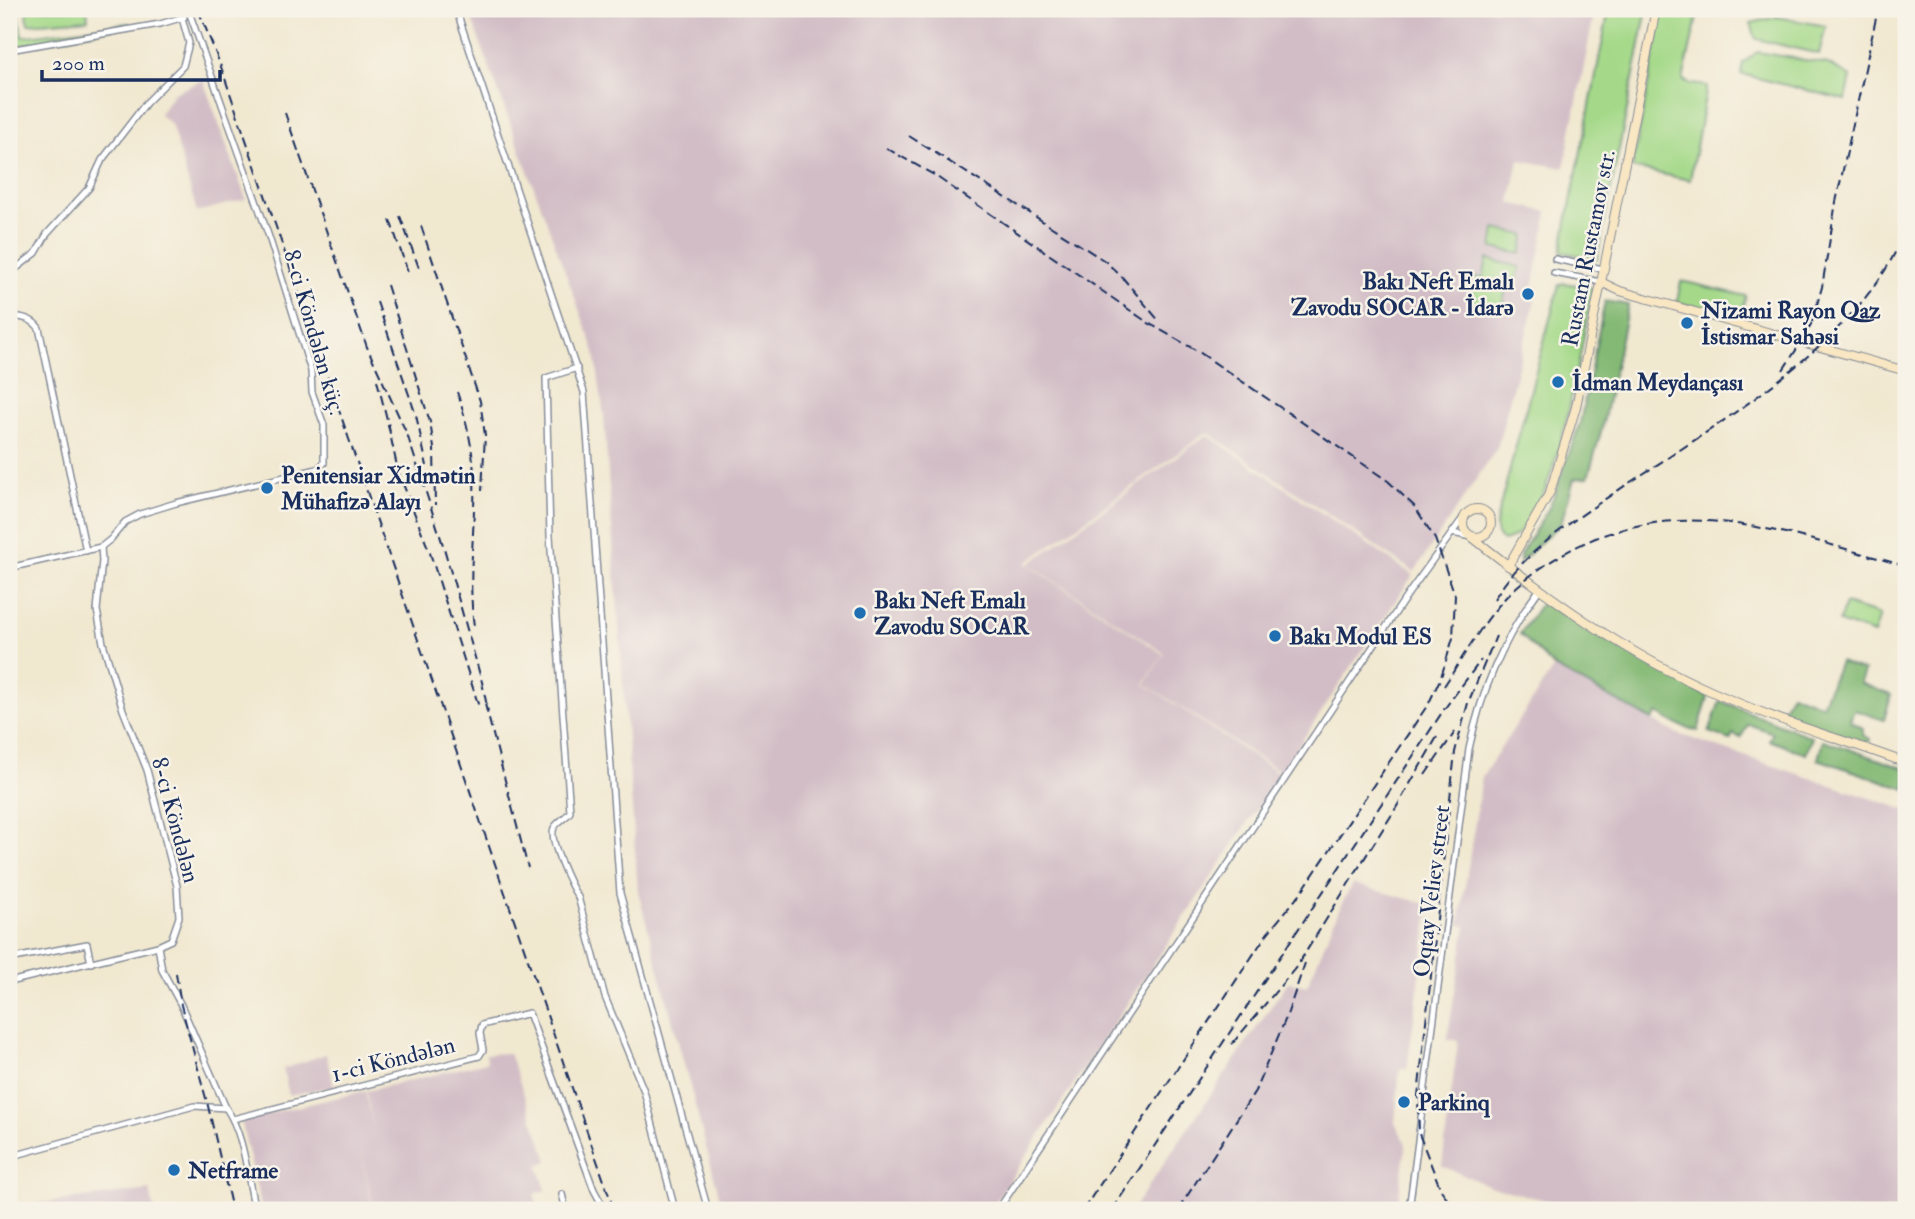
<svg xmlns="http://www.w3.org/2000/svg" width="1915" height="1219" font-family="'IM FELL Double Pica',serif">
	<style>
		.industrial { fill: #d2bdc6 }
		.green { fill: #a5d989; stroke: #608474; stroke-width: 2 }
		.forest { fill: #84b975; stroke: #50746a; stroke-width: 2 }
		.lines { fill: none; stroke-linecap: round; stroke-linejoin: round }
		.street-casing { stroke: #868c97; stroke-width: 8 }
		.secondary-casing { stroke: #868c97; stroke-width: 10 }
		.street { stroke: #fff; stroke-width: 5 }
		.secondary { stroke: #f9e7c3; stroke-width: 8 }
		.rail { stroke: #1b2f5e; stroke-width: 2; stroke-dasharray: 10 5; stroke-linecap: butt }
		.poi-dot { fill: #1f6fb2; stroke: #f7f3e8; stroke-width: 2.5 }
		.labels { text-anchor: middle; stroke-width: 5; stroke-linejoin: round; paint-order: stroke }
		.street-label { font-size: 23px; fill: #1b2f5e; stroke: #f7f3e8 }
		.poi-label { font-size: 23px; font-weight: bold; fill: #1b2f5e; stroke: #f7f3e8; text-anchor: start }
	</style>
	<rect width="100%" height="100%" fill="#f7f3e8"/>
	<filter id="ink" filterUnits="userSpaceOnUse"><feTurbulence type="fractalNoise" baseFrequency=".0143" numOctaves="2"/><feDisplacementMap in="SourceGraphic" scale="14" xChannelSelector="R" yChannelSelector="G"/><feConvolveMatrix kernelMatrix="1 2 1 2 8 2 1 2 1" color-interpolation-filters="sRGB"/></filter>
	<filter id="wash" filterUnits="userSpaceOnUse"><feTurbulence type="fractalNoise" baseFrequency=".00686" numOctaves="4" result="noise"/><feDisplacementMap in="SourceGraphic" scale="28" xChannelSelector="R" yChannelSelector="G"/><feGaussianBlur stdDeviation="1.57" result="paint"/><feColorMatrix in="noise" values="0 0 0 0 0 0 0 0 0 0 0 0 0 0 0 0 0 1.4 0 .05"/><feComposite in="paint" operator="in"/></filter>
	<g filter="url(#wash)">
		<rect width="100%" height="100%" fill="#f1e8d0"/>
		<g class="industrial">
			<polygon points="468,9 1595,9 1564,168 1519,160 1510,203 1548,212 1533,287 1538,289 1497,448 1414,572 1207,432 1026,563 1163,654 1144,684 1280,774 990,1210 723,1210 638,891 604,417 595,352"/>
			<polygon points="203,80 246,199 197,212 171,124 159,114 174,93"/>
			<polygon points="1207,435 1413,575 1281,772 1145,684 1164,653 1029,564"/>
			<polygon points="1554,667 1675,733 1906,810 1906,1210 1585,1210 1492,1187 1442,1166 1458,1041 1447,1039 1466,926 1459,925 1482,777"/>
			<polygon points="1353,884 1430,905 1407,1068 1400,1068 1395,1122 1406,1144 1397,1210 1132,1210 1288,982 1307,986 1341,905"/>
			<polygon points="509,1053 548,1161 538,1165 546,1190 534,1194 539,1210 368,1210 366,1205 372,1201 359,1143 371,1201 365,1204 367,1210 262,1210 241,1120 365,1091 376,1137 366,1091 487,1062 486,1054"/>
			<polygon points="326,1054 334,1086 289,1095 283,1069"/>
			<polygon points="150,1190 154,1210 9,1210 9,1207"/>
		</g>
		<g class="green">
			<polygon points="9,9 18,9 22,37 129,23 129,25 50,41 9,47"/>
			<polygon points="26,9 87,9 88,19 28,24"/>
			<polygon points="1609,9 1647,9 1597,259 1561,252"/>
			<polygon points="1663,9 1699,9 1683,80 1691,84 1707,86 1690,180 1632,168"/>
			<polygon points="1777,17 1826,26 1819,54 1756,39 1751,23"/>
			<polygon points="1757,52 1828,64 1851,77 1846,100 1741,74 1743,63"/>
			<polygon points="1495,229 1525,235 1521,254 1492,248"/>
			<polygon points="1487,259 1520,267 1515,287 1507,285 1501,310 1469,303 1475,277 1483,278"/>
			<polygon points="1681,281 1746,296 1739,319 1677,302"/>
			<path d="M1563,283L1590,287L1592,290C1583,337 1556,532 1503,541C1493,535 1496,523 1498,514L1559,285Z"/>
			<polygon points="1845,604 1880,615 1874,634 1839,622"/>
		</g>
		<g class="forest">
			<polygon points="1605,301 1628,305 1602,428 1588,477 1574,479 1561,523 1520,562 1520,555 1550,506 1580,423"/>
			<polygon points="1542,602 1708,697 1698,731 1678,725 1657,713 1652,720 1554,667 1520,634"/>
			<polygon points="1840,662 1864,671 1860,683 1891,695 1884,720 1854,710 1850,721 1863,728 1863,735 1870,739 1868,745 1781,713 1791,693 1822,705"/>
			<polygon points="1720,701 1812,737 1806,754 1769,740 1773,733 1748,724 1741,738 1733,734 1730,740 1709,732"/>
			<polygon points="1823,740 1906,769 1906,789 1818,759"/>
		</g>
	</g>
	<g filter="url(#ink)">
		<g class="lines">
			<defs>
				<g id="street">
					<polyline points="456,9 584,392 620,893 708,1210"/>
					<polyline points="9,50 160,24 184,17"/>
					<polyline points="1555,259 1603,269"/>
					<polyline points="1554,273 1601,282"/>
					<polyline points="9,274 36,253 47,234 89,188 102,160 146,103 183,66 189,43 182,18"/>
					<path d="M9,315C22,318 31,317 39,328L86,551"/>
					<path d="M577,368L546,378L550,536L570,812C566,818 558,821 554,828C548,839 571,887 578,897L605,997L644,1091L675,1210"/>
					<polyline points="1452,533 1472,537"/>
					<polyline points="9,568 101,547 111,539 125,522 140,514 176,503 317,469 324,463 324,425 312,392 311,371 269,237 188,9"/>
					<polyline points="158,946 162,970 181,1005 226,1108"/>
					<polyline points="9,959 87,944 91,963"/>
					<polyline points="9,982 158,946 171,940 179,917 177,886 147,770 123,710 103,643 97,610 102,561 101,547"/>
					<polyline points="233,1119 479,1056 483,1050 480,1033 482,1025 529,1013 594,1190 605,1210"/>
					<path d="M9,1157L194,1106L226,1108C245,1136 247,1177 255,1210"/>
					<polyline points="562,1194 566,1210"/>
					<polyline points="998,1210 1408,594 1465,515"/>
					<path d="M1409,1210L1469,749C1481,692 1504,637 1539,590"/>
				</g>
				<g id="secondary">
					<polyline points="1601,282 1620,291 1906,371"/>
					<circle cx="1477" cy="523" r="14"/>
					<path d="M1472,537C1547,597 1626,654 1715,693C1777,721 1842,739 1906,763"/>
					<polyline points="1508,566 1550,492 1576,407 1656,9"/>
				</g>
			</defs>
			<use href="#street" class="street-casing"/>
			<use href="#secondary" class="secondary-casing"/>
			<use href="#street" class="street"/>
			<use href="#secondary" class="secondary"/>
			<g class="rail">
				<polyline points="198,9 220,64 614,1210"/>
				<polyline points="285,113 367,347 407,434 444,548 482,682 488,711"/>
				<polyline points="909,136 1105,261 1122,277 1160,322"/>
				<polyline points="886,148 934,175 1150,324 1199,352 1388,481 1415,507 1435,539 1455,595 1453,638 1441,677 1429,703 1300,894 1267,934 1083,1210"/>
				<polyline points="400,216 419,268"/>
				<polyline points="390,220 408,272"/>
				<polyline points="421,226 480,401 485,435 482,491"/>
				<polyline points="387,285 430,422 434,448 435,505"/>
				<polyline points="377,302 416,415 427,466"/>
				<polyline points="1812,322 1822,287 1836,202 1878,9"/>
				<polyline points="1783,370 1802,341 1817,313"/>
				<polyline points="377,380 390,431"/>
				<path d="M457,392C466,418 473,447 474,476C476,526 467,576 474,626"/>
				<polyline points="388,424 398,471 430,553 479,707"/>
				<path d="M1494,599C1526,548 1578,518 1626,485C1716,426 1863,338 1903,235"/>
				<path d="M1444,686C1464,656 1483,621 1508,595C1524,579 1544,565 1563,554C1677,488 1791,535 1906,566"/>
				<polyline points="485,704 528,868"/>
				<polyline points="1425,775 1455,732"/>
				<polyline points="176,973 181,1005 208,1106 232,1210"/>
				<polyline points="1232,1044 1297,966 1396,808 1437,737"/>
				<polyline points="1112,1210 1445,708 1481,660"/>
				<polyline points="1178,1210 1255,1091 1286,1018 1305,963"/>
				<polyline points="1456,1210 1441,1190 1419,1134 1418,1096 1455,752 1468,703 1496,636"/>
			</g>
		</g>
	</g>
	<g class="poi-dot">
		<circle cx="1528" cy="294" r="7"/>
		<circle cx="1687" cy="323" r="7"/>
		<circle cx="1558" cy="382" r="7"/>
		<circle cx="267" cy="488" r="7"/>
		<circle cx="860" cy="613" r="7"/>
		<circle cx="1275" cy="636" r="7"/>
		<circle cx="1404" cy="1102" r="7"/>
		<circle cx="174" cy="1170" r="7"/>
	</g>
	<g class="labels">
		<g class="street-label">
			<text transform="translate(1588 248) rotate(-79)" y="8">Rustam Rustamov str.</text>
			<text transform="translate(315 332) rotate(74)" y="8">8-ci Köndələn küç.</text>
			<text transform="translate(176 820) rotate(75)" y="8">8-ci Köndələn</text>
			<text transform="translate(1431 891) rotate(-83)" y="8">Oqtay Veliev street</text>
			<text transform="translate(393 1059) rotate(-14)" y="8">1-ci Köndələn</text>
		</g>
		<g class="poi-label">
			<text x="1514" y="289" text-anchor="end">Bakı Neft Emalı<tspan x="1514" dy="26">Zavodu SOCAR - İdarə</tspan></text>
			<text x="1701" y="318">Nizami Rayon Qaz<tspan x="1701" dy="26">İstismar Sahəsi</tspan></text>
			<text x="1572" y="390">İdman Meydançası</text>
			<text x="281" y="483">Penitensiar Xidmətin<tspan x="281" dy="26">Mühafizə Alayı</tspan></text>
			<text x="874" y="608">Bakı Neft Emalı<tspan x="874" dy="26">Zavodu SOCAR</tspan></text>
			<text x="1289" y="644">Bakı Modul ES</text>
			<text x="1418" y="1110">Parkinq</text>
			<text x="188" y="1178">Netframe</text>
		</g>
	</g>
	<rect width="1915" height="1219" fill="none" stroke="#f7f3e8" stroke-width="35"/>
	<path d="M42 70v10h178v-10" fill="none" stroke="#1b2f5e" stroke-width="3.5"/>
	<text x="52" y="70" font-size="21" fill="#1b2f5e" stroke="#f7f3e8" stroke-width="5" paint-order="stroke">200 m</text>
</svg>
